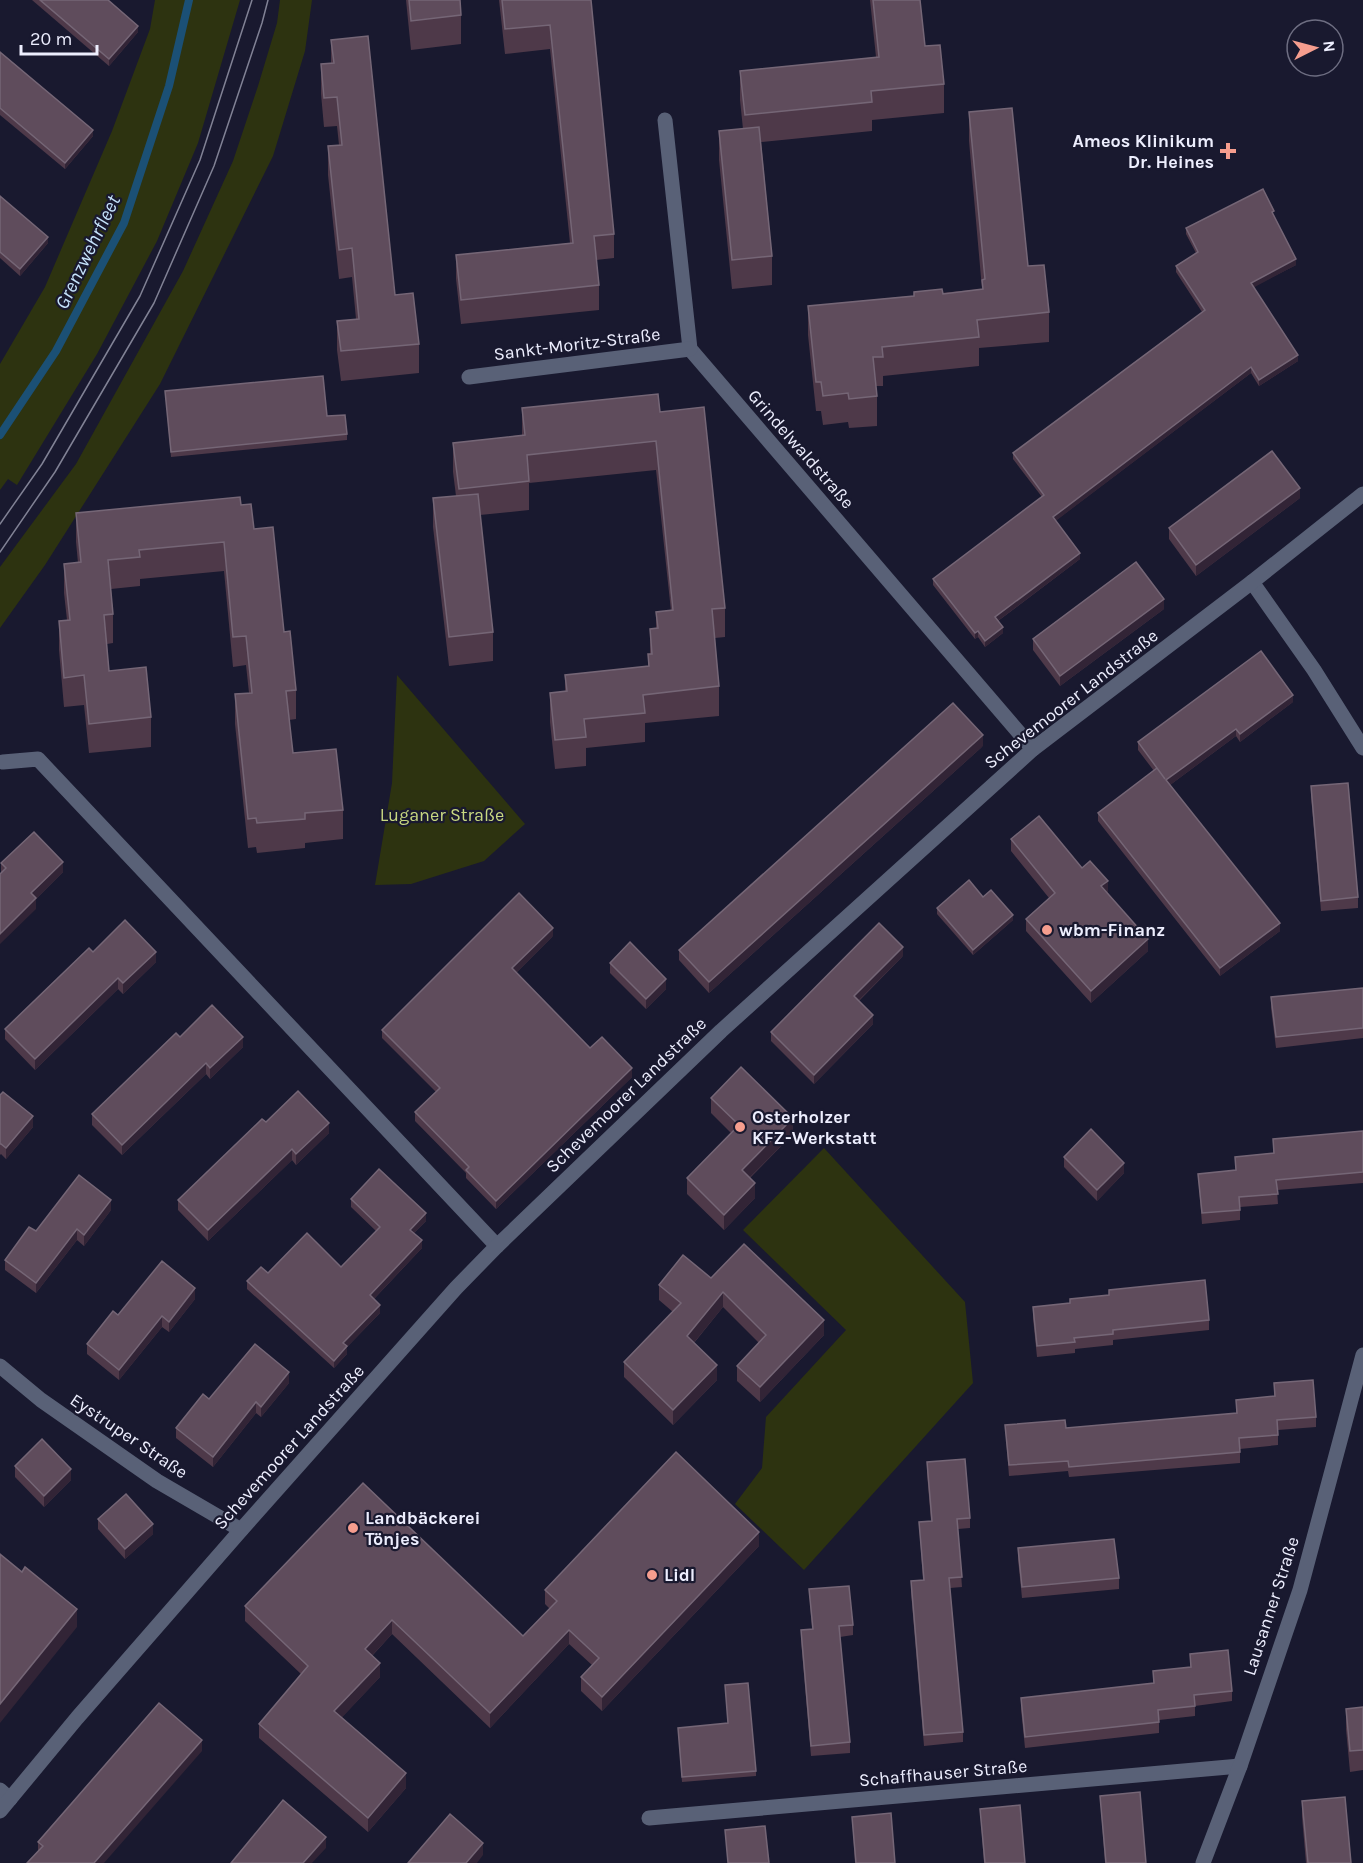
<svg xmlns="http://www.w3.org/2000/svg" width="1363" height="1863" font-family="Karla,sans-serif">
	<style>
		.green { fill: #2d3310 }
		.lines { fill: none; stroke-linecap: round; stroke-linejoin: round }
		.stream { stroke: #1b5075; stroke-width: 8 }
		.minor { stroke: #596177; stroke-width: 15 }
		.tertiary { stroke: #596177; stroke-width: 15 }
		.tram { stroke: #818295; stroke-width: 1.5 }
		.wall { fill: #4e3949 }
		.shaded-wall { fill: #322436 }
		.building { fill: #5f4c5c; stroke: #756676; stroke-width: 1.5 }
		.poi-dot { fill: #f59d8e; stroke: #19192f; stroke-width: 2 }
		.labels { text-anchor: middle; stroke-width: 4.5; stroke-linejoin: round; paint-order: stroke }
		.poi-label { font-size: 18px; font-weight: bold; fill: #edeefe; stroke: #19192f; text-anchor: start }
		.street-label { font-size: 18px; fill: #edeefe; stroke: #19192f }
		.park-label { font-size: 18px; fill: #c8d881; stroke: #19192f }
		.water-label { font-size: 20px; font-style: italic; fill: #c6e3fb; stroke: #19192f }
	</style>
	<rect width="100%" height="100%" fill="#19192f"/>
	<g class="green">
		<polygon points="155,0 240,0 198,143 157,241 97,354 17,485 8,479 0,490 0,364 45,287 112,131 150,29"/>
		<polygon points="280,0 312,0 305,51 273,156 160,384 45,565 0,628 0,567 76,464 183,271 233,161 258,86 277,23"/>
		<polygon points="397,675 525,824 484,861 411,884 375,885 392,783"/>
		<polygon points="824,1148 965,1302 973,1383 804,1570 735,1504 762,1468 766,1417 846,1330 743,1230"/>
	</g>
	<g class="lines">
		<polyline class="stream" points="0,435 56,351 124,223 169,86 189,0"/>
		<g class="minor">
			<polyline points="665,120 690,349 1033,749"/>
			<polyline points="469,377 690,349"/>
			<polyline points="1252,582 1314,670 1363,748"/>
			<polyline points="3,762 38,759 497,1246"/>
			<polyline points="0,1366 41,1400 157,1481 241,1530"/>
			<polyline points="0,1790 10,1799"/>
			<polyline points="649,1818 1240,1766"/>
			<polyline points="1203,1863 1240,1766 1300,1590 1363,1355"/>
		</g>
		<polyline class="tertiary" points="0,1811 77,1718 241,1530 456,1288 497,1246 721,1031 1033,749 1252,582 1363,494"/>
		<g class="tram">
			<polyline points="0,524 42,464 140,296 200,160 252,0"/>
			<polyline points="0,552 55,472 154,303 214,166 262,23 268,0"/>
		</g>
	</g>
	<g class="wall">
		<polygon points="32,0 108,0 138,32 109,66"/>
		<polygon points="406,0 460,0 461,15 461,44 411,50"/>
		<polygon points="499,0 591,0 614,234 614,258 596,260 599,285 599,310 461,324 456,279 456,255 570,243 550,49 505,54"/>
		<polygon points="870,0 920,0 925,46 944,84 944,113 872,120 872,131 761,142 772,256 772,285 732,289 719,160 719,131 743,129 740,100 740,71 876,57"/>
		<polygon points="331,40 395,295 419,344 419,373 341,381 337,350 337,321 356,319 352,277 339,279 328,175 328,146 339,145 337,126 324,127 321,94 321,64 331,63"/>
		<polygon points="0,52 93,136 65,169 0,115"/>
		<polygon points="969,112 1028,266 1049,312 1049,342 979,348 979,366 883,376 883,386 876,386 877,396 877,426 849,428 848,422 823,425 821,411 816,411 808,335 808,306 982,289 969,141"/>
		<polygon points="0,196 48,243 20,276 0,258"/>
		<polygon points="1274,217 1296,265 1253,287 1298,361 1259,386 1251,373 1055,521 1080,559 998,621 1003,633 985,647 978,637 975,639 933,585 933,579 1042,497 1013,459 1013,453 1202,312 1176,272 1176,266 1196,253 1186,234 1186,228"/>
		<polygon points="165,391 327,416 347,434 347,440 171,457"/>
		<polygon points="522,408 660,412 725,608 725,637 715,638 719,686 719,716 645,723 645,742 586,748 586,766 555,769 550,722 550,693 565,691 565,675 648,666 648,654 650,654 650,629 656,628 656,612 671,611 656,470 529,483 529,510 480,515 493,632 493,661 449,666 433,527 433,498 456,496 453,472 453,443 522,435"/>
		<polygon points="1300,498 1196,576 1169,539 1169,528"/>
		<polygon points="241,505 254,529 284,632 296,690 296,719 289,720 293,753 343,810 343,839 305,843 305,848 257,853 256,847 248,848 235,724 235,694 249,693 246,665 233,667 224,571 140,579 140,586 111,589 113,614 113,643 107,644 109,671 151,717 151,747 89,753 84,705 64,707 59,650 59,621 67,620 64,593 64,564 78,563 76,542 76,513"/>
		<polygon points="1164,609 1060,686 1033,650 1033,639"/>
		<polygon points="1293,702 1240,742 1236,736 1170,785 1280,931 1220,976 1098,821 1098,813 1154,771 1138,750 1138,742"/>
		<polygon points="983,746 709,993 679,960 679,950"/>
		<polygon points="1311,786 1358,897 1358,908 1321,911 1311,796"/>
		<polygon points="1011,839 1082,868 1108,893 1148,951 1091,1003 1026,931 1026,919 1049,898 1011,851"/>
		<polygon points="1,863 63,872 36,899 36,909 1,873"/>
		<polygon points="983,897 1013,920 973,955 937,914 937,908"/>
		<polygon points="553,936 516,973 590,1048 632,1077 496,1209 466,1178 466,1173 415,1121 415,1112 436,1092 382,1038 382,1030"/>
		<polygon points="93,952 156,962 123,994 118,989 35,1070 5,1039 5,1029"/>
		<polygon points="903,956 859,1001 873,1024 814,1084 771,1041 771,1032"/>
		<polygon points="610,963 666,989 646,1009 610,973"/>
		<polygon points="1363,988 1363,1038 1276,1048 1271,1008 1271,997"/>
		<polygon points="180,1037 243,1047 210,1079 206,1074 122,1155 92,1125 92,1114"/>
		<polygon points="0,1095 33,1127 6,1159 1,1154 0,1155"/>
		<polygon points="711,1098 793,1134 750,1178 755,1198 724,1230 687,1194 687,1178 731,1133 711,1113"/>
		<polygon points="266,1122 329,1133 296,1165 292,1160 208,1241 178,1210 178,1200"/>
		<polygon points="1363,1131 1363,1183 1277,1190 1278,1204 1240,1207 1240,1220 1202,1224 1198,1174 1236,1170 1235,1157 1273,1153 1273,1139"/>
		<polygon points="1064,1157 1124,1173 1097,1201 1064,1167"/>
		<polygon points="351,1199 426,1221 414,1233 422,1248 374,1299 380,1313 347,1347 347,1354 334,1368 247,1289 247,1281 268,1273 341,1267 376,1231 351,1207"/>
		<polygon points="111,1210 84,1246 77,1240 36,1293 5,1270 5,1260 36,1231"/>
		<polygon points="711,1278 824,1335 760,1402 737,1381 737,1366 759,1343 723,1307 694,1343 717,1380 673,1425 624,1377 624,1362 673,1312 659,1300 659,1285"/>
		<polygon points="1109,1290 1209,1320 1209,1330 1113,1340 1113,1345 1075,1349 1075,1353 1037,1357 1033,1318 1033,1307 1070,1303 1109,1295"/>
		<polygon points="195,1299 169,1332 162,1327 119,1380 87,1354 87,1344 118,1315"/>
		<polygon points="289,1383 261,1417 256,1413 213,1467 176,1438 176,1428 209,1399"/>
		<polygon points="1274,1383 1316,1417 1316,1427 1278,1430 1278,1445 1240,1449 1240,1463 1069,1477 1068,1471 1009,1476 1005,1425 1066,1428 1236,1413 1236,1400 1274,1396"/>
		<polygon points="927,1462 970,1518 970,1528 958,1529 962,1587 950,1588 963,1732 963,1742 924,1746 911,1592 911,1581 923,1580 919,1522 931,1521 927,1473"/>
		<polygon points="15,1466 71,1480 44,1507 15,1477"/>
		<polygon points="363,1483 523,1636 550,1609 545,1604 545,1590 759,1546 602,1711 581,1691 581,1677 592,1665 569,1644 490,1728 392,1634 372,1656 380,1677 341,1718 406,1788 368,1832 259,1738 259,1724 301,1674 245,1621 245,1606"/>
		<polygon points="98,1519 153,1534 125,1559 98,1529"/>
		<polygon points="1018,1548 1119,1578 1119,1589 1022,1598 1018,1559"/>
		<polygon points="809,1589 853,1625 853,1635 840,1637 850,1742 850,1753 811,1756 801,1640 801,1630 812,1629"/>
		<polygon points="1190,1654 1232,1691 1232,1701 1195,1706 1195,1716 1159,1720 1159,1733 1025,1748 1021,1709 1021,1698 1153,1683 1153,1671 1190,1667"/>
		<polygon points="725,1685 756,1771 756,1776 682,1782 678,1728 728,1723"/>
		<polygon points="1363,1707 1363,1770 1350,1772 1346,1729 1346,1709"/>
		<polygon points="202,1751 38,1851 38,1842"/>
		<polygon points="1100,1796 1146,1863 1105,1863"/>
		<polygon points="1302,1801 1351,1863 1306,1863 1302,1817"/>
		<polygon points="980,1809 1025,1863 984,1863"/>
		<polygon points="852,1817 895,1863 855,1863"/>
	</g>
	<g class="shaded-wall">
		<polygon points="138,26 138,32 109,66 109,59"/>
		<polygon points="93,130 93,136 65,169 65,163"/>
		<polygon points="48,237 48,243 20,276 20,269"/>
		<polygon points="1296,259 1296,265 1251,289 1251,283"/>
		<polygon points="1298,355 1298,361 1259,386 1259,380"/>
		<polygon points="1251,367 1251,373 1053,523 1053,517"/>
		<polygon points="1300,488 1300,498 1196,576 1196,565"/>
		<polygon points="1080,553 1080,559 995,623 995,617"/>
		<polygon points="1164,599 1164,609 1060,686 1060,676"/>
		<polygon points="1003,627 1003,633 985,647 985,641"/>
		<polygon points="978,631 978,637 975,639 975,633"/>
		<polygon points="1293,695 1293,702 1240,742 1240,734"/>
		<polygon points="1236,729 1236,736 1166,788 1166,780"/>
		<polygon points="983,735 983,746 709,993 709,982"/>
		<polygon points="63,862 63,872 36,899 36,909 0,944 0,934 31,893"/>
		<polygon points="1108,881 1108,893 1101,899 1101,886"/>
		<polygon points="1013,915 1013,920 973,955 973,950"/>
		<polygon points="1280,923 1280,931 1220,976 1220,968"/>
		<polygon points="553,928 553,936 512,977 512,968"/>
		<polygon points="1148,939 1148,951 1091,1003 1091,991"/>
		<polygon points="903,947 903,956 854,1005 854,996"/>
		<polygon points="156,952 156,962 123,994 123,983"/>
		<polygon points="118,978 118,989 35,1070 35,1059"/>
		<polygon points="666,979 666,989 646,1009 646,999"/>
		<polygon points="873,1015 873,1024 814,1084 814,1075"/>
		<polygon points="243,1037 243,1047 210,1079 210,1068"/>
		<polygon points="206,1063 206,1074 122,1155 122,1145"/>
		<polygon points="632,1068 632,1077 496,1209 496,1201"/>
		<polygon points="33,1116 33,1127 6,1159 6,1148"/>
		<polygon points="793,1118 793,1134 742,1185 742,1170"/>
		<polygon points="329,1123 329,1133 296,1165 296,1154"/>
		<polygon points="292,1149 292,1160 208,1241 208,1230"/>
		<polygon points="1124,1163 1124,1173 1097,1201 1097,1190"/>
		<polygon points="755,1183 755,1198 724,1230 724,1215"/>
		<polygon points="111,1200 111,1210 84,1246 84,1235"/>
		<polygon points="426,1213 426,1221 410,1237 410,1230"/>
		<polygon points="77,1229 77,1240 36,1293 36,1283"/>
		<polygon points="422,1240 422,1248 370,1303 370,1295"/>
		<polygon points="195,1288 195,1299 169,1332 169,1322"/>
		<polygon points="723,1292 723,1307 687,1351 687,1336"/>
		<polygon points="380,1305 380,1313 347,1347 347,1354 334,1368 334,1361 343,1343"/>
		<polygon points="162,1316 162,1327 119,1380 119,1370"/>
		<polygon points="824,1320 824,1335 760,1402 760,1387"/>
		<polygon points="717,1365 717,1380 673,1425 673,1410"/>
		<polygon points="289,1372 289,1383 261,1417 261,1407"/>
		<polygon points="256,1402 256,1413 213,1467 213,1457"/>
		<polygon points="71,1469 71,1480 44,1507 44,1496"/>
		<polygon points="153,1524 153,1534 125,1559 125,1549"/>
		<polygon points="759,1532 759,1546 602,1711 602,1697"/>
		<polygon points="77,1609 77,1627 0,1723 0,1704"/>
		<polygon points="392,1620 392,1634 365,1663 365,1649"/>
		<polygon points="569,1630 569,1644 490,1728 490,1713"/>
		<polygon points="380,1663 380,1677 334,1726 334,1711"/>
		<polygon points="202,1740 202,1751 104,1863 94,1863"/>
		<polygon points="406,1773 406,1788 368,1832 368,1818"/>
		<polygon points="326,1837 326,1848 312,1863 303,1863"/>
		<polygon points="483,1843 483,1855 477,1863 466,1863"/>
	</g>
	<g class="building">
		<polygon points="40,0 108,0 138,26 109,59"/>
		<polygon points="409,0 460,0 461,15 411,21"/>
		<polygon points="502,0 591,0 614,234 594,236 599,285 461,300 456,255 573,243 550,25 505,29"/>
		<polygon points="873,0 920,0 925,46 940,45 944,84 871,91 872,102 745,115 740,71 879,57"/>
		<polygon points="368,36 395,295 413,293 419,344 341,351 337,321 359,319 352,248 339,250 328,146 342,145 337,97 324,98 321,64 334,63 331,40"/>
		<polygon points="0,52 93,130 65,163 0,108"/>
		<polygon points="1012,108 1028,266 1044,265 1049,312 977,320 979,337 882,347 883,357 873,357 877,396 849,399 848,393 823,396 821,382 816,382 808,306 914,296 914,292 942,289 943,294 983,289 982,280 985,279 969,112"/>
		<polygon points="759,127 772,256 732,260 719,131"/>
		<polygon points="1263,189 1274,211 1272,212 1296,259 1251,283 1298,355 1259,380 1251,367 1053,517 1080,553 995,617 1003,627 985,641 978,631 975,633 933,579 1044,495 1013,453 1205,310 1176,266 1198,252 1186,228"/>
		<polygon points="0,196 48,237 20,269 0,252"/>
		<polygon points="323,376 327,416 345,415 347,434 171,452 165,391"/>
		<polygon points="658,394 660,412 704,407 725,608 712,609 719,686 643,695 645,713 584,719 586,737 555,740 550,693 567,691 565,675 649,666 648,654 652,654 650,629 658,628 656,612 673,610 656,441 527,455 529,481 459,489 453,443 525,435 522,408"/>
		<polygon points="1272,451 1300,488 1196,565 1169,528"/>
		<polygon points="478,494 493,632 449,637 433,498"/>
		<polygon points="240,497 241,505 251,504 254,529 273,527 284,632 290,631 296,690 286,691 293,753 336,749 343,810 305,813 305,819 257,823 256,818 248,819 235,694 252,693 246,636 233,637 224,542 139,550 140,557 108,560 113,614 104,615 109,671 146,667 151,717 89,724 84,675 64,678 59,621 70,620 64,564 81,562 76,513"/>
		<polygon points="1136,562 1164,599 1060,676 1033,639"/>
		<polygon points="1261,651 1293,695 1240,734 1236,729 1166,780 1280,923 1220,968 1098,813 1157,768 1165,779 1138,742"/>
		<polygon points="953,703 983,735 709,982 679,950"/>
		<polygon points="1348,783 1358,897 1321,901 1311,786"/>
		<polygon points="1039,816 1082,868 1090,861 1108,881 1101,886 1148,939 1091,991 1026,919 1055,893 1011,839"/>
		<polygon points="34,832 63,862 31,893 36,898 0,934 0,874 6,868 1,863"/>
		<polygon points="969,880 983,897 991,890 1013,915 973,950 937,908"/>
		<polygon points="519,893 553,928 512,968 590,1048 602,1037 632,1068 496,1201 466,1170 469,1167 415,1112 440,1088 382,1030"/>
		<polygon points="125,920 156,952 123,983 118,978 35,1059 5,1029 89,948 93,952"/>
		<polygon points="879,923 903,947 854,996 873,1015 814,1075 771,1032"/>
		<polygon points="630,942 666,979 646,999 610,963"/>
		<polygon points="1363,988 1363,1028 1276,1037 1271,997"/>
		<polygon points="212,1005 243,1037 210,1068 206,1063 122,1145 92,1114 176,1033 180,1037"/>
		<polygon points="741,1067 793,1118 742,1170 755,1183 724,1215 687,1178 739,1125 711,1098"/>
		<polygon points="298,1091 329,1123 296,1154 292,1149 208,1230 178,1200 262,1119 266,1122"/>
		<polygon points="3,1092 33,1116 6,1148 1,1144 0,1144 0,1095"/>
		<polygon points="1091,1129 1124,1163 1097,1190 1064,1157"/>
		<polygon points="1363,1131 1363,1172 1276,1180 1278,1194 1239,1197 1240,1210 1202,1213 1198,1174 1236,1170 1235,1157 1274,1153 1273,1139"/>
		<polygon points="379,1169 426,1213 410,1230 422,1240 370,1295 380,1305 343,1343 347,1346 334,1361 247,1281 261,1267 268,1273 307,1233 341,1267 380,1227 351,1199"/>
		<polygon points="79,1175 111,1200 84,1235 77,1229 36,1283 5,1260 29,1227 36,1231"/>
		<polygon points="744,1244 824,1320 760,1387 737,1366 766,1335 723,1292 687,1336 717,1365 673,1410 624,1362 681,1303 659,1285 683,1255 711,1278"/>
		<polygon points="162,1261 195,1288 169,1322 162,1316 119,1370 87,1344 113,1311 118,1315"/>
		<polygon points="1205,1280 1209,1320 1113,1330 1113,1334 1074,1338 1075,1342 1037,1346 1033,1307 1070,1303 1070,1299 1109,1295 1109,1290"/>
		<polygon points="255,1344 289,1372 261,1407 256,1402 213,1457 176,1428 203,1394 209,1399"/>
		<polygon points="1313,1380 1316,1417 1277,1420 1278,1435 1239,1438 1240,1452 1069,1467 1068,1461 1009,1465 1005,1425 1065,1420 1066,1428 1237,1413 1236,1400 1275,1396 1274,1383"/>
		<polygon points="42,1439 71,1469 44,1496 15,1466"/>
		<polygon points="676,1452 759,1532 602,1697 581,1677 599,1658 569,1630 490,1713 392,1620 365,1649 380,1663 334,1711 406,1773 368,1818 259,1724 308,1666 245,1606 363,1483 523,1636 557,1601 545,1590"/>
		<polygon points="965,1459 970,1518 957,1519 962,1577 949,1578 963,1732 924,1735 911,1581 924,1580 919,1522 932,1521 927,1462"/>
		<polygon points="126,1494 153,1524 125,1549 98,1519"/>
		<polygon points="1114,1539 1119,1578 1022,1587 1018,1548"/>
		<polygon points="0,1554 22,1572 25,1567 77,1609 0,1704"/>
		<polygon points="849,1586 853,1625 839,1626 850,1742 811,1746 801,1630 813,1629 809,1589"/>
		<polygon points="1228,1650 1232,1691 1194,1695 1195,1706 1158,1710 1159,1722 1025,1737 1021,1698 1154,1683 1153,1671 1191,1667 1190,1654"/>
		<polygon points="748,1683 756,1771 682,1777 678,1728 728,1723 725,1685"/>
		<polygon points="159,1703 202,1740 94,1863 27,1863 43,1846 38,1842"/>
		<polygon points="1363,1707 1363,1750 1350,1751 1346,1709"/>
		<polygon points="1140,1792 1146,1863 1106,1863 1100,1796"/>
		<polygon points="1345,1797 1351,1863 1308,1863 1302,1801"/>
		<polygon points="283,1800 326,1837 303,1863 231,1863"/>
		<polygon points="1020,1805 1025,1863 985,1863 980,1809"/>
		<polygon points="891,1813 895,1863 856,1863 852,1817"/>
		<polygon points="450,1814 483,1843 466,1863 408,1863"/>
		<polygon points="765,1826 769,1863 728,1863 725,1830"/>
	</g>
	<g class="poi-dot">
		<path d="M1225 142h6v6h6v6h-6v6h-6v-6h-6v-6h6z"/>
		<circle cx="1047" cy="930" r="6"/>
		<circle cx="740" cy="1127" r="6"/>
		<circle cx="353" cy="1528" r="6"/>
		<circle cx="652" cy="1575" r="6"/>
	</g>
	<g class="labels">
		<g class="poi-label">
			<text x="1214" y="147" text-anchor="end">Ameos Klinikum<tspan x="1214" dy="21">Dr. Heines</tspan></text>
			<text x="1059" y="936">wbm-Finanz</text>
			<text x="752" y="1123">Osterholzer<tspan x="752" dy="21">KFZ-Werkstatt</tspan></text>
			<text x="365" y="1524">Landbäckerei<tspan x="365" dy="21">Tönjes</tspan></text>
			<text x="664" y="1581">Lidl</text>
		</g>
		<g class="street-label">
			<text transform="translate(577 344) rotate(-7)" y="6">Sankt-Moritz-Straße</text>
			<text transform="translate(801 449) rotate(49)" y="6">Grindelwaldstraße</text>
			<text transform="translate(1071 699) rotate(-38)" y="6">Schevemoorer Landstraße</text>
			<text transform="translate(626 1095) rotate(-44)" y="6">Schevemoorer Landstraße</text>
			<text transform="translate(129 1436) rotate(34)" y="6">Eystruper Straße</text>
			<text transform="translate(289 1447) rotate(-48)" y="6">Schevemoorer Landstraße</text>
			<text transform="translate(1271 1606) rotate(-72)" y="6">Lausanner Straße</text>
			<text transform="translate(943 1773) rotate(-5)" y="6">Schaffhauser Straße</text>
		</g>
		<g class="park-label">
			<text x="442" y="821">Luganer Straße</text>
		</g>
		<g class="water-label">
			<text transform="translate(87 252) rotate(-64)" y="7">Grenzwehrfleet</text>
		</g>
	</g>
	<g transform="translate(1315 48) rotate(84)"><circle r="28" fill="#19192f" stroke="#6e6e82" stroke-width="1.5"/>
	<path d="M0-4.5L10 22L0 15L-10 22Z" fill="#f59d8e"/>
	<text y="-9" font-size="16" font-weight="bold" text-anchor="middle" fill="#edeefe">N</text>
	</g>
	<path d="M21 45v9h76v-9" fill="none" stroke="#edeefe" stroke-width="3"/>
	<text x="30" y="45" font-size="18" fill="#edeefe" stroke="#19192f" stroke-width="4.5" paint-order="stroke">20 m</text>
</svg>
